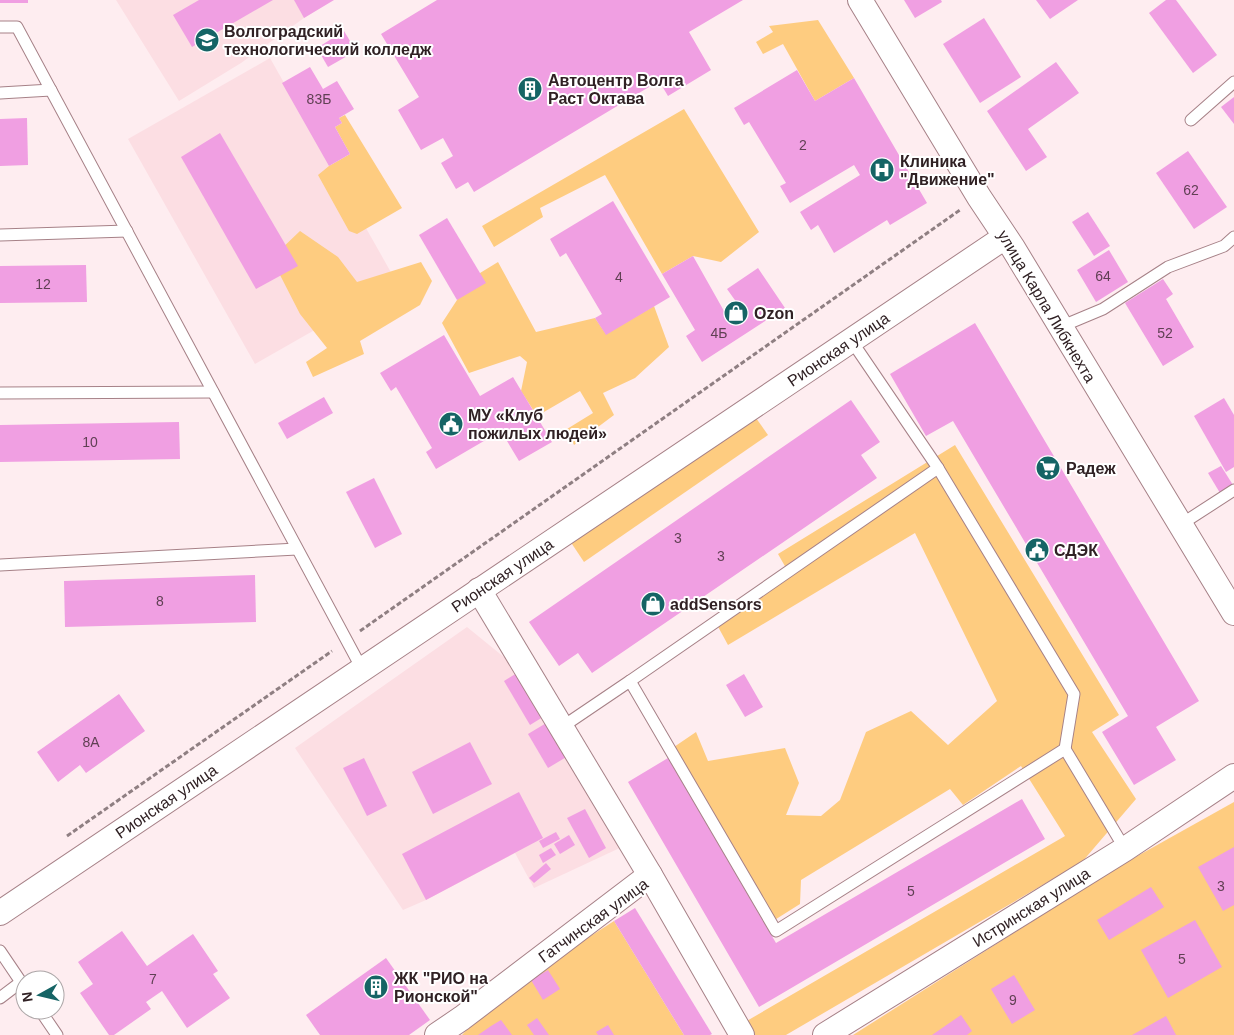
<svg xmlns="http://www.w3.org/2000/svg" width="1234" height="1035" font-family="Helvetica,sans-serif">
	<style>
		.built { fill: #fcdee3 }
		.green { fill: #fecc80 }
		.building { fill: #f09fe2 }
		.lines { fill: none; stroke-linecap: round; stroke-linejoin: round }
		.lane-casing { stroke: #a68187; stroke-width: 13 }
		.street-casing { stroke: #a68187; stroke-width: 26 }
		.path { stroke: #8f7f82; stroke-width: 3; stroke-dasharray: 5 2.5; stroke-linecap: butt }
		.lane { stroke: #fff; stroke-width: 11 }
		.street { stroke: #fff; stroke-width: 24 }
		.labels { text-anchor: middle; stroke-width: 4; stroke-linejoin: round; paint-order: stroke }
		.number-label { font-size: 14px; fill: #604054 }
		.poi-label { font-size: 16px; font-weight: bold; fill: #302124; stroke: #fff; text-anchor: start }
		.street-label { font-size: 16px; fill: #302124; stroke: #fff }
	</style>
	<rect width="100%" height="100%" fill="#feedf0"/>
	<g class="built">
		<polygon points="116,0 333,0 304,18 241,63 179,101"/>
		<polygon points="270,58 397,283 255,364 128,139"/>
		<polygon points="467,627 510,662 624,846 534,888 515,853 426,900 403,910 295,748"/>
	</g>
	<g class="green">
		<polygon points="818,20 854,78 815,101 783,44 763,54 756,42 773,32 769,26"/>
		<polygon points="684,109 759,232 721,262 693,256 662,274 605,175 540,208 543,217 494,247 482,226"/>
		<polygon points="345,115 402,208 357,234 349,231 318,175 329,166 350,154 335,127 342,123 339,118"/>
		<polygon points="300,231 338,257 357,282 421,262 432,281 420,305 360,341 364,354 313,377 306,362 327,348 300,314 280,275 277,253"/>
		<polygon points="498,262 536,332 595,318 606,334 654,306 669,347 635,378 603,393 614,415 574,445 567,429 593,413 580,391 537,416 521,391 527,362 520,356 469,373 442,323 457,300 480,273"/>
		<polygon points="751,411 768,435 584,562 568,538"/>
		<polygon points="955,445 1119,715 1092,732 1136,799 1082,862 786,1035 752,1035 745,1022 1065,836 1021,766 963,805 950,789 801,880 800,904 773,921 674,747 696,732 708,761 785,748 799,783 786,815 821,816 840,800 866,732 911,711 948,745 997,701 915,533 728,645 716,623 790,575 778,554"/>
		<polygon points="1234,802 1234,1035 853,1035 1116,868"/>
		<polygon points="614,921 684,1035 462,1035 496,997"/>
	</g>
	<g class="building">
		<rect x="0" y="0" width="28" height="3"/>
		<polygon points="199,0 273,0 192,47 173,15"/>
		<polygon points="294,0 334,0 304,18"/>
		<polygon points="437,0 743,0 689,32 711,70 668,96 659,81 474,192 468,182 456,189 441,163 453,156 443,138 421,150 398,110 419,97 381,34"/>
		<polygon points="904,0 941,0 942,2 915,18"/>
		<polygon points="1036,0 1078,0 1050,19"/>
		<polygon points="1166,0 1176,0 1217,55 1193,73 1149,13"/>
		<polygon points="984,18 1021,77 980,103 943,44"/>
		<polygon points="344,31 356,51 328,67 317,48"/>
		<polygon points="1056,62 1079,93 1028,129 1047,157 1026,171 987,111"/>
		<polygon points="310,67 323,89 337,81 354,109 339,118 342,123 335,127 350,154 329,166 282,83"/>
		<polygon points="797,70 815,101 854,78 927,203 890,225 887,220 834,253 818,225 811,230 800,212 860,175 854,165 790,203 780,186 786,183 749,122 744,125 734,108"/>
		<polygon points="1234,97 1234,124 1221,107"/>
		<polygon points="27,118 28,165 0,166 0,119"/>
		<polygon points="220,133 298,266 256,289 181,157"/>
		<polygon points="1188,151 1227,207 1194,229 1156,173"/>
		<polygon points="613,201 670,297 606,335 595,318 602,314 566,253 560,257 550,239"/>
		<polygon points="1088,212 1110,246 1094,256 1072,222"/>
		<polygon points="447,218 486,283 457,300 419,235"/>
		<polygon points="1109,250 1128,282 1096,302 1077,270"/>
		<polygon points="693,256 724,311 737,303 727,289 758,268 785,308 702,362 686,336 695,330 662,274"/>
		<polygon points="86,265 87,302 0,303 0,266"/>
		<polygon points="1163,279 1173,294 1166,299 1194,347 1163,366 1125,303"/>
		<polygon points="975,323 1199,701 1156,727 1176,760 1134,785 1102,732 1128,716 953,421 926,436 890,374"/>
		<polygon points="444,335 480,396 513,377 552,442 519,461 501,431 436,469 426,452 432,448 396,387 391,391 380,373"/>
		<polygon points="324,397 333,413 287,439 278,423"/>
		<polygon points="1224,398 1234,415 1234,467 1226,472 1194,416"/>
		<polygon points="851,400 880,442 861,455 877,478 592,673 578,653 559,666 529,622"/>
		<polygon points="179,422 180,459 0,462 0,425"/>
		<polygon points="1221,466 1233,485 1220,493 1208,473"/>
		<polygon points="374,478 402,534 375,548 346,492"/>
		<polygon points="255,575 256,622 65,627 64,581"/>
		<polygon points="517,673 543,717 530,725 504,681"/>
		<polygon points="744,674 763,707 745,717 726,685"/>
		<polygon points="119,694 145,731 86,773 80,765 58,782 37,752"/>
		<polygon points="548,722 568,756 548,768 528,734"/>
		<polygon points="470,742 492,784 433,814 412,772"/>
		<polygon points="364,758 387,806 367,816 343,768"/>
		<polygon points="668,758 776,943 1022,799 1045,839 759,1007 628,782"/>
		<polygon points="519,792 543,838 426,900 402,854"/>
		<polygon points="585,809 606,848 589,858 567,818"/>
		<polygon points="556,832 560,839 543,848 539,841"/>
		<polygon points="569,835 575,845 560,854 554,844"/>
		<polygon points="1234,847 1234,905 1223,911 1198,867"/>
		<polygon points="551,848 556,855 543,863 539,855"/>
		<polygon points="546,863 551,869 534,883 529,878"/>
		<polygon points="1151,887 1164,907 1109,940 1097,920"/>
		<polygon points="635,908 712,1034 710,1035 684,1035 614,921"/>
		<polygon points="1195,920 1222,967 1168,998 1141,950"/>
		<polygon points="122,931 147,966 193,934 218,971 213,974 230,998 187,1028 162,991 146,1002 151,1009 114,1035 109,1035 80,993 93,984 78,962"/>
		<polygon points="386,958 430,1020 409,1035 320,1035 306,1015"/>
		<polygon points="548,970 560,989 543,1000 531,980"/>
		<polygon points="1014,975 1035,1010 1012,1024 991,989"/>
		<polygon points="961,1015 972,1031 967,1035 932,1035"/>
		<polygon points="1166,1016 1176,1035 1132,1035"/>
		<polygon points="537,1018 549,1035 534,1035 527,1025"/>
		<polygon points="501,1020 512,1035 478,1035 491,1026"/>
		<polygon points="608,1025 614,1035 598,1035 596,1032"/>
	</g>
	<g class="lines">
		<defs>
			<g id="lane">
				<polyline points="0,27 17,27 362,669"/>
				<polyline points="0,93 51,90"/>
				<polyline points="1191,120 1234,82"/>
				<polyline points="0,235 127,231"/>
				<polyline points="1060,327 1103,309 1168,267 1224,246 1234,237"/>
				<polyline points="851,340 938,468 1074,694 1065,749"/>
				<polyline points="0,393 213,392"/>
				<polyline points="1180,525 1234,490"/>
				<polyline points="0,565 297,549"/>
				<polyline points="630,681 938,468"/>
				<polyline points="562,727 630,681 776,931 1065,749 1125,849"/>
				<polyline points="0,951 25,988"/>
				<polyline points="0,998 21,982"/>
				<polyline points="40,1010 57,1035"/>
			</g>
			<g id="street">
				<polyline points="860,0 979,197 1013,248 1234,613"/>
				<polyline points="479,590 650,875"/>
				<polyline points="0,913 1005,237"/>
				<polyline points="437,1035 462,1018 650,875 742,1035"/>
				<polyline points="825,1035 1125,849 1234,776"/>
			</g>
		</defs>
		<use href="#lane" class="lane-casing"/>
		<use href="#street" class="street-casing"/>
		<g class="path">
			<polyline points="360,631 960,210"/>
			<polyline points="67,836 332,651"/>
		</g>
		<use href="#lane" class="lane"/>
		<use href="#street" class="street"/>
	</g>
	<defs>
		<symbol id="university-disc" viewBox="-11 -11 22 22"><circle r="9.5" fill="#156465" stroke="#fff"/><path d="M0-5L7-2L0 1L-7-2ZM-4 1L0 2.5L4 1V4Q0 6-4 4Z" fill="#fff"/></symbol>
		<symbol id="building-disc" viewBox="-11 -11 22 22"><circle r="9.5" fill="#156465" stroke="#fff"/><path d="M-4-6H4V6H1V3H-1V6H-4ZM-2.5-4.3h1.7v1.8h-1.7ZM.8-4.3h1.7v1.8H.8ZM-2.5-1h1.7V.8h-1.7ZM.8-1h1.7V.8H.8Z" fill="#fff"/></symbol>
		<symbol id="hospital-disc" viewBox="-11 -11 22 22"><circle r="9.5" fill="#156465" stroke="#fff"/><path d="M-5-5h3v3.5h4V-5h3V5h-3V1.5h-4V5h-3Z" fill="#fff"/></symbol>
		<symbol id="shop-disc" viewBox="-11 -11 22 22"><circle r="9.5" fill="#156465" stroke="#fff"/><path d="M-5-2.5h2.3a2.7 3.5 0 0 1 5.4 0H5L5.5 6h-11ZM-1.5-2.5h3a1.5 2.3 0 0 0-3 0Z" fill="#fff"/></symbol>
		<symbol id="civic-disc" viewBox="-11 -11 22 22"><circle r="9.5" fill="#156465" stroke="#fff"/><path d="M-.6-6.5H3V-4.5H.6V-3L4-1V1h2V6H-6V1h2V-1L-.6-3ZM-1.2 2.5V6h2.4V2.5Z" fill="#fff"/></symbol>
		<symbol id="supermarket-disc" viewBox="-11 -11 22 22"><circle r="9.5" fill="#156465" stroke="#fff"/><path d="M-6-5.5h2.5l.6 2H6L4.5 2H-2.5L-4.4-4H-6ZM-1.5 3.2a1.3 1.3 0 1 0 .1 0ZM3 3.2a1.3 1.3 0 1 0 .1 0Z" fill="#fff"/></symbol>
	</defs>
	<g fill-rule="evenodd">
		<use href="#university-disc" x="193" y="26" width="28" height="28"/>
		<use href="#building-disc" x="516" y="75" width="28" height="28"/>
		<use href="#hospital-disc" x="868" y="156" width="28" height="28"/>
		<use href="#shop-disc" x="722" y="299" width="28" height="28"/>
		<use href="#civic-disc" x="437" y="410" width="28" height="28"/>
		<use href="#supermarket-disc" x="1034" y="454" width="28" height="28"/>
		<use href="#civic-disc" x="1023" y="536" width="28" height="28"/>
		<use href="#shop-disc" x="639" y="590" width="28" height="28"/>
		<use href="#building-disc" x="362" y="973" width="28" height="28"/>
	</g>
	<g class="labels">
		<g class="number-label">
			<text x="319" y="104">83Б</text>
			<text x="803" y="150">2</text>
			<text x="1191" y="195">62</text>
			<text x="1103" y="281">64</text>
			<text x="619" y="282">4</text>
			<text x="43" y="289">12</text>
			<text x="719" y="338">4Б</text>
			<text x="1165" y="338">52</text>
			<text x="90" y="447">10</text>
			<text x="678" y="543">3</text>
			<text x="721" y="561">3</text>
			<text x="160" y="606">8</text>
			<text x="91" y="747">8А</text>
			<text x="1221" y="891">3</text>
			<text x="911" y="896">5</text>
			<text x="1182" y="964">5</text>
			<text x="153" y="984">7</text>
			<text x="1013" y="1005">9</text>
		</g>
		<g class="poi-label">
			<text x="224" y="37">Волгоградский<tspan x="224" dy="18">технологический колледж</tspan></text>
			<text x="548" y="86">Автоцентр Волга<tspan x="548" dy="18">Раст Октава</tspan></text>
			<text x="900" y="167">Клиника<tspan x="900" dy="18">"Движение"</tspan></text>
			<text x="754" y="319">Ozon</text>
			<text x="468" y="421">МУ «Клуб<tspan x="468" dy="18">пожилых людей»</tspan></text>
			<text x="1066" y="474">Радеж</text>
			<text x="1054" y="556">СДЭК</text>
			<text x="670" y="610">addSensors</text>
			<text x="394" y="984">ЖК "РИО на<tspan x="394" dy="18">Рионской"</tspan></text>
		</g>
		<g class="street-label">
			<text transform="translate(1047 306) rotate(59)" y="6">улица Карла Либкнехта</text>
			<text transform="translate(838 349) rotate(-34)" y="6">Рионская улица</text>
			<text transform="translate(502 575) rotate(-34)" y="6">Рионская улица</text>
			<text transform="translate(166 801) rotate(-34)" y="6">Рионская улица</text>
			<text transform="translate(1031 907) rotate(-32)" y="6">Истринская улица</text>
			<text transform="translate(593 920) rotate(-36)" y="6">Гатчинская улица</text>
		</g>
	</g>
	<g transform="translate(40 995) rotate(262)"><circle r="24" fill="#ffffff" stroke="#aca6a7"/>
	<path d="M0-4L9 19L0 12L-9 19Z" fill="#156465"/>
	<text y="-8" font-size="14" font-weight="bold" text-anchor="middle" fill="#302124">N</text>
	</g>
</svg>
